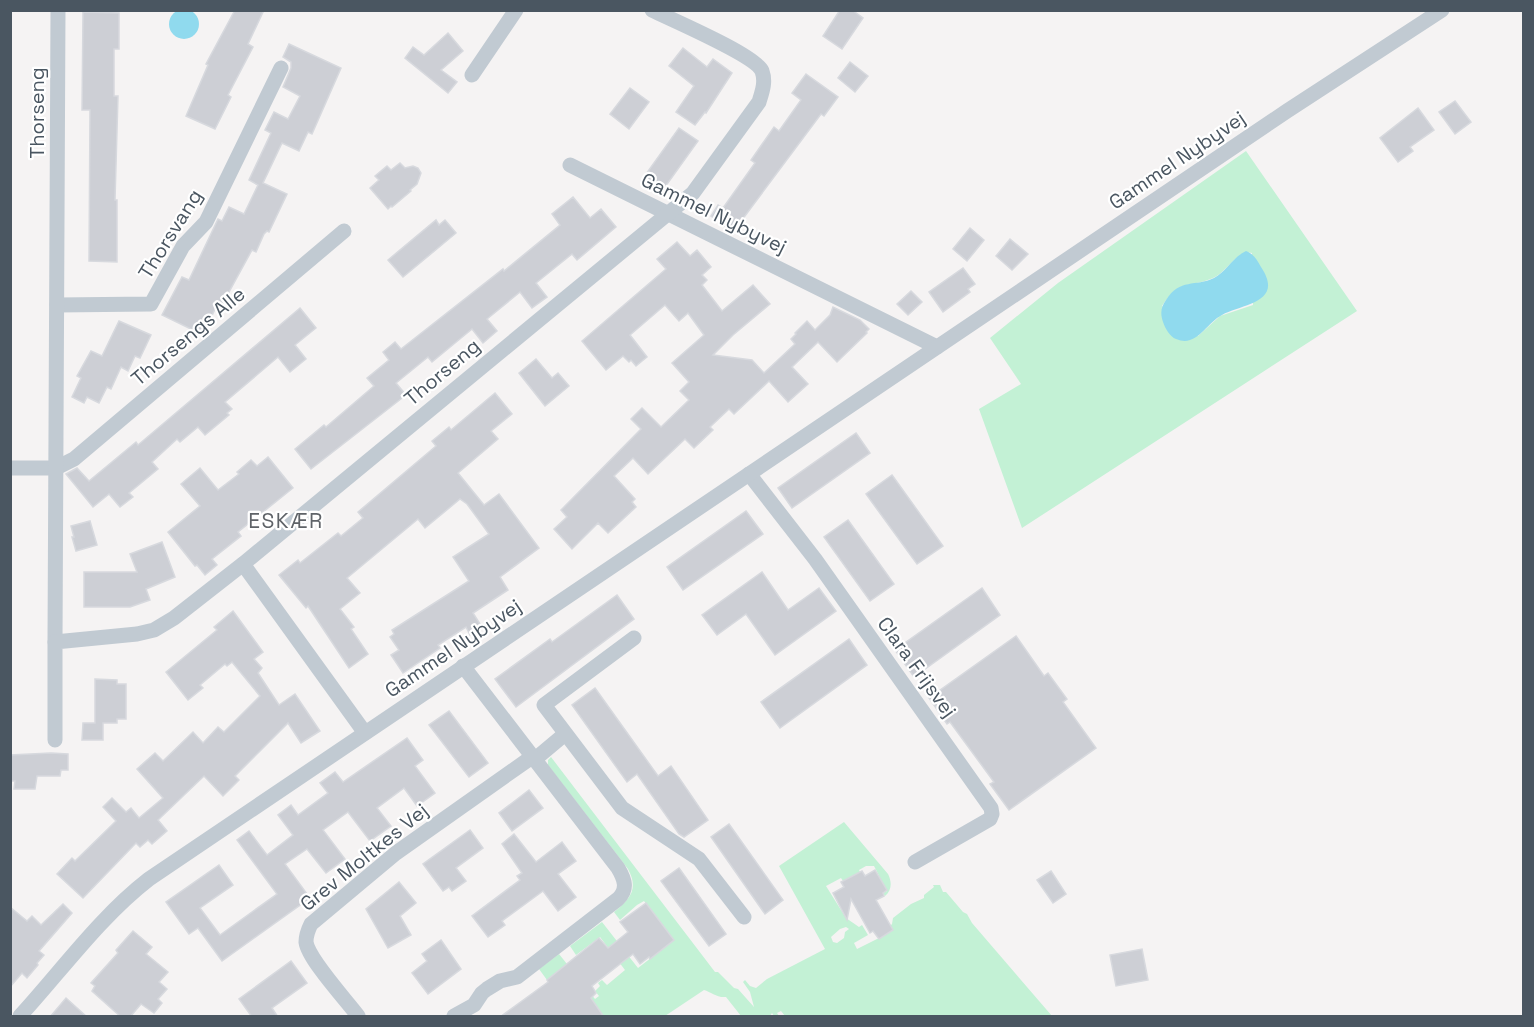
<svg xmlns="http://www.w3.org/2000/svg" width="1534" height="1027" font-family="'Space Grotesk',sans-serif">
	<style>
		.green { fill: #c3f1d5; fill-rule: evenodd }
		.water { fill: #90daee }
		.building { fill: #cdcfd5; stroke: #d7d9de; stroke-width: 1.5 }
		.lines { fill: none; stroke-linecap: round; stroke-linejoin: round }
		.street { stroke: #c1cad2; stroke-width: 15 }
		.labels { text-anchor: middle; stroke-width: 4.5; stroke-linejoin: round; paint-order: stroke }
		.street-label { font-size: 20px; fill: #4a5661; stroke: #fff }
		.neighbourhood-label { font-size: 21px; letter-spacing: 1.5px; fill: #5f6368; stroke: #fff }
	</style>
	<rect width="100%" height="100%" fill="#f5f3f3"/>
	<g class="green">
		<path d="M1246,151L1357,311L1022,528L979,409L1021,384L990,338L1058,283ZM1246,252L1252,253L1253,305L1220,316L1198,336L1162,306C1180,278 1187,289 1213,278C1225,273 1233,257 1246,252Z"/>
		<path d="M551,757L715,972H718L734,988L738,989L754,1007L750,992L743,982L745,980L750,986L756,988L767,979L825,949L779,866L844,822L888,874C892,882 892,890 885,896L883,893L887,891L874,866H866L859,870L860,872L843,881L841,878L826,886L846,918L859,927L862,925L868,935L854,943L857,949L879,938L892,924L893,918L911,904L924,898V895L934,887L933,885H940L943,892H946L963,912L967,914L972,923L1052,1016H785L781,1011L777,1013L779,1016H774L772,1013L770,1016H741L726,997C717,998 711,992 704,990L665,1016H604L555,974L547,980L539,969L559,954L595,999L599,996L595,991L600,986L598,983L602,980L607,985L625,970L600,937L576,955L570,946L602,922L638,968L674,940L644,901L637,905L620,920L614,912C630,899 639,889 628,869L548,765V760ZM846,927L849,929L845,932L844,938L837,943L833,942L831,937L840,929Z"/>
	</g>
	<g class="water">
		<circle cx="184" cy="24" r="15"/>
		<path d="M1246,251C1254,254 1257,260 1261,267C1285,303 1242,304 1222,315C1206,323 1197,348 1176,339C1170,337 1165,328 1163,322C1160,313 1161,307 1166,300C1180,278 1195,287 1214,278C1226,272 1233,257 1246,251Z"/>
	</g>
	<g class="building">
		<polygon points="235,10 264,10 248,44 253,47 228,95 231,97 215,129 186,116 208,65 206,64"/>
		<polygon points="840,10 852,10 863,18 842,49 823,36"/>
		<polygon points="83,12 119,13 119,49 114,49 114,96 118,96 115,200 117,200 117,262 89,261 90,110 82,110"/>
		<polygon points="448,33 463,51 441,70 457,82 448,93 405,58 413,47 424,55"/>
		<polygon points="289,44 341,68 312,134 308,132 299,151 282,143 263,183 287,194 269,232 267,231 264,234 256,252 252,250 223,303 219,301 204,332 199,329 197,332 162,315 182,277 189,280 218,219 222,221 229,207 244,214 258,185 249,180 271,133 265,130 274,112 288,119 300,96 283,87 291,68 291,62 283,57"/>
		<polygon points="683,48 707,67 713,59 732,73 706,113 705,112 695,125 676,112 694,86 669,66"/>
		<polygon points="850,62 868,76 855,92 838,78"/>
		<polygon points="806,74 838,97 824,116 821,114 733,232 711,216 718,205 723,208 755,163 751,160 774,127 779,131 801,100 792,93"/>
		<polygon points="630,88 649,102 629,129 610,114"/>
		<polygon points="1455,101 1471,122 1455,134 1439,112"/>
		<polygon points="1418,108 1434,130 1410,147 1413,151 1398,162 1380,138"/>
		<polygon points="679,128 698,141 660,194 641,181"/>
		<polygon points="400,163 405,168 413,166 418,168 421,173 417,184 410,190 411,191 392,207 391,206 388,209 370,188 379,180 375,176 387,166 391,170"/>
		<polygon points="573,197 590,218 601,209 616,227 577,260 572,254 536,283 547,297 532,308 520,292 487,319 497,331 483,343 472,329 432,362 428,357 396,383 406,395 311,469 295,449 324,425 326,427 374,386 367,378 389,360 383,352 395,342 401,349 503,269 504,271 560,225 552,214"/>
		<polygon points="436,220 439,225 445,220 456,233 403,277 388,260"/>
		<polygon points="970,228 984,240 967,261 953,249"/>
		<polygon points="1010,239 1028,254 1012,270 996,256"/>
		<polygon points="677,242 690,256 697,250 711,267 702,275 707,280 702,285 722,311 753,285 770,304 733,335 713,355 752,360 764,373 795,344 791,339 796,334 795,333 807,321 815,330 830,315 833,307 860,320 869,329 866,332 867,333 837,362 818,342 792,367 808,384 788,402 769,381 734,414 729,409 710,427 713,430 694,448 685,439 648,474 633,458 614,476 635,499 632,502 636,507 608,533 598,523 572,549 554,529 567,517 561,510 641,429 631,419 642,408 661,427 689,400 680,391 689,382 672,363 704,335 688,313 679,321 665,305 630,335 647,357 636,366 631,360 629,362 623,356 606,370 582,341 666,269 657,259"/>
		<polygon points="963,268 975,284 968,289 970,292 943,312 929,292"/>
		<polygon points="911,291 922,302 908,315 897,304"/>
		<polygon points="300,308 316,328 295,345 306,359 290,372 278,357 225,402 232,409 227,413 229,415 205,435 198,427 180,442 177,439 152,462 158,469 129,493 133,497 120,507 109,494 93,507 66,474 77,468 89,481 136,442 138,445"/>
		<polygon points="119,321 151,335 140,358 135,356 128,371 121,367 111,389 107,387 99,403 87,397 84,403 72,397 81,378 77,376 91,351 102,356"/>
		<polygon points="536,359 552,378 558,373 569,386 545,406 519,373"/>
		<polygon points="495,393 512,414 491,431 498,439 458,473 484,505 499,494 539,548 500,577 508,590 473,613 482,627 470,635 466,627 438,645 440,648 403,673 391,655 399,650 390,637 394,634 392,630 469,581 453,557 489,534 467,504 460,499 425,528 418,519 347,578 360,593 340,609 354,627 351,629 368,654 349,668 308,606 306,608 279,575 298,560 300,563 338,533 341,536 363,518 358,512 436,446 432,441 449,427 451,430"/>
		<polygon points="856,433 870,453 792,508 778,488"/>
		<polygon points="268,457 293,488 238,532 241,536 212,559 217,565 205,575 197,565 195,566 168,532 200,506 181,484 200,468 218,490 239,474 237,472 251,460 257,466"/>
		<polygon points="892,475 943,546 917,564 866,494"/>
		<polygon points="746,511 763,534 683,590 667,567"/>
		<polygon points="848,520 894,584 870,601 824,537"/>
		<polygon points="90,521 97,545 76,551 72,537 74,537 71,526"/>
		<polygon points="162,542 175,577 146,589 150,600 130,607 84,607 84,572 137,572 130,554"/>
		<polygon points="762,572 788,610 819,588 836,611 775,655 746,614 717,635 702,615"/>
		<polygon points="982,588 1000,615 914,677 895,650"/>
		<polygon points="617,595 634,619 516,707 495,679 550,639 552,642"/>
		<polygon points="233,611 263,652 254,659 262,668 258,673 279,705 295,694 320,731 301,743 288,723 235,776 239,780 223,796 204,776 158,820 167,831 152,844 148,840 140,847 136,843 83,898 57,874 72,858 75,861 116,821 103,807 112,798 126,812 131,808 139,818 163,798 137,769 155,753 163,761 193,732 203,743 218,727 224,732 260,696 232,662 227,666 225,664 200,685 203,688 188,700 166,672 217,630 214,627"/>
		<polygon points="1016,636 1044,676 1048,673 1067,699 1063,702 1096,748 1009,810 990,784 994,782 950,722 947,724 929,698"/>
		<polygon points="849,639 867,665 780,728 761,702"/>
		<polygon points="95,679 117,680 117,684 126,684 126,719 117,719 117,723 103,723 103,740 82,740 83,723 95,723"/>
		<polygon points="595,688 658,776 671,766 708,820 684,837 679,834 637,774 627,782 572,705"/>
		<polygon points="449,711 488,763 469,777 429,725"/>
		<polygon points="407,738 423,760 415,766 435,793 417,806 404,788 377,808 391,826 370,841 348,812 323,830 345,859 326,873 307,849 285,864 310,898 222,961 198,928 189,934 166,902 219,865 233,885 200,908 220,935 277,894 237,840 249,831 267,855 293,835 278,815 291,805 298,815 328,793 320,783 335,772 343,782"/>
		<polygon points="51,753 68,754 68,770 61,770 60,776 37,776 35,789 14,789 15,781 10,781 10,755"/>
		<polygon points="529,790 543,808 512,831 499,813"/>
		<polygon points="729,824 783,900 765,914 711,837"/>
		<polygon points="470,830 483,848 456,868 466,881 452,891 449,887 443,891 423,864"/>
		<polygon points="514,834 536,862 562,842 576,861 558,874 576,897 558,911 543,891 502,921 505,925 488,937 472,916 520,880 517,876 522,873 502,844"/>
		<polygon points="679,868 726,934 709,946 661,881"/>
		<polygon points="875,870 887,890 883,893 884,896 876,900 893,930 879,939 873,931 870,933 851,899 847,920 833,893 844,887 841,882 862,871 865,876"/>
		<polygon points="1051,871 1066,894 1053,903 1037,880"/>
		<polygon points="399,882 416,903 400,916 411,935 388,948 366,909"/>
		<polygon points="646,903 674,940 650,959 649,957 640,964 633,954 592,986 596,993 591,998 604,1017 500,1017 548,982 547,980 599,938 608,948 628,932 620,922"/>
		<polygon points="63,904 72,913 39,951 44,955 37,963 38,965 27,978 22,973 10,987 10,907 27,921 32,916 41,925"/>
		<polygon points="133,931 152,947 146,954 168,972 159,982 167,989 158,999 162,1003 154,1013 141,1004 130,1017 121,1017 92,991 95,986 91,983 118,953 116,950"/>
		<polygon points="441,940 461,969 428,994 412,973 427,961 422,954"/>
		<polygon points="1142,949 1148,980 1116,986 1110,955"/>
		<polygon points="291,961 307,983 272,1008 278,1017 252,1017 239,999"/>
		<polygon points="66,998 87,1017 50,1017"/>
	</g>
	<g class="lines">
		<g class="street">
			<polyline points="472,75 516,10"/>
			<polyline points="570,165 937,347"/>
			<polyline points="57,305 151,304 183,246 206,222 281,68"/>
			<polyline points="10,468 56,468 74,459 344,231"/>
			<polyline points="749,474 815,559 991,808 992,814 990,819 915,862"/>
			<polyline points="634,638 544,705 622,808 699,859 744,917"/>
			<polyline points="55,642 58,10"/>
			<path d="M365,733L243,564L693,193L759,102C762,92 766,82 762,71C755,55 672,20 652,10"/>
			<polyline points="55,740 55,642 137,634 154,630 174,618 243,564"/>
			<polyline points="534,760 565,734"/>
			<path d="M20,1016C62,970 100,917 149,879L1287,111L1442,10"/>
			<path d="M358,1016C347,1001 308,959 306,942C306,935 308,930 311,924L396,853L532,757"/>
			<path d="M454,1016L474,1005L482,993L487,989L500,981L517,977L618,899C628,889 625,880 618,868L463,666"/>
		</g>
	</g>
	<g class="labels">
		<g class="street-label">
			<text transform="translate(37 113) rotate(-90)" y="7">Thorseng</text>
			<text transform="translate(1177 160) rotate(-34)" y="7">Gammel Nybyvej</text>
			<text transform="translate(714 213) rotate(26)" y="7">Gammel Nybyvej</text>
			<text transform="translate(170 234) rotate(-58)" y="7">Thorsvang</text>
			<text transform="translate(188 336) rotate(-40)" y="7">Thorsengs Alle</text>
			<text transform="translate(442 372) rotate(-40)" y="7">Thorseng</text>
			<text transform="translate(453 648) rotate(-34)" y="7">Gammel Nybyvej</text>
			<text transform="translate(917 667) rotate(54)" y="7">Clara Frijsvej</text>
			<text transform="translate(364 857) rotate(-39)" y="7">Grev Moltkes Vej</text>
		</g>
		<g class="neighbourhood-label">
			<text x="286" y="528">ESKÆR</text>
		</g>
	</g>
	<rect width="1534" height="1027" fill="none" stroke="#4a5661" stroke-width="24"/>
</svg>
